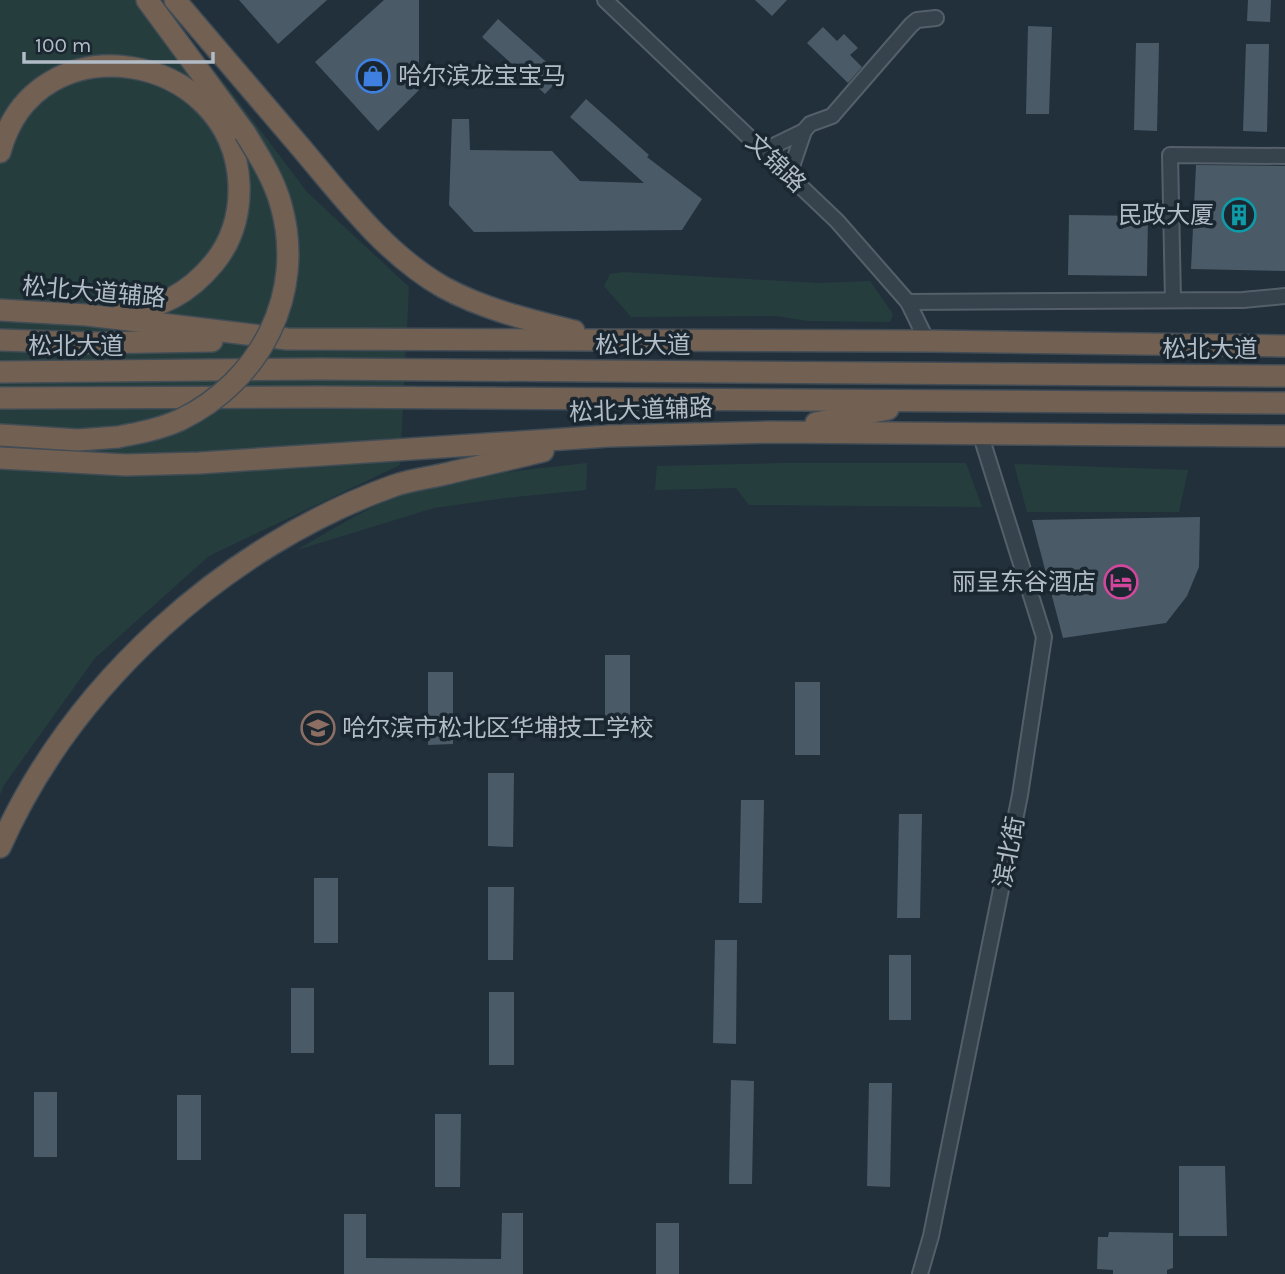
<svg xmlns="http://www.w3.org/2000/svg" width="1285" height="1274" font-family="Karla,'Noto Sans SC',sans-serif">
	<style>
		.green { fill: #253e3d }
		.building { fill: #4a5a67 }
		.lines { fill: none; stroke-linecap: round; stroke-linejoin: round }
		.minor-casing { stroke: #545f69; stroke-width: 18 }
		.highway-casing { stroke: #414c56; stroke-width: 24 }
		.minor { stroke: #36424c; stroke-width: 14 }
		.highway { stroke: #726152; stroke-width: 21 }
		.highway-bridge-casing { stroke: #414c56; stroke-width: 24; stroke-linecap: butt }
		.highway-bridge { stroke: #726152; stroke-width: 21 }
		.labels { text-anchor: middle; stroke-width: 7; stroke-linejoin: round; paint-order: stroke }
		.poi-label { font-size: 24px; fill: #b1bcc7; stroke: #1b2730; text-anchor: start }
		.street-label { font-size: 24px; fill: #b1bcc7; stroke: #1b2730 }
	</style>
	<rect width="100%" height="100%" fill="#22303b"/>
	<g class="green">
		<polygon points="0,0 157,0 229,89 307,192 409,287 400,465 209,556 95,658 4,785 0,795"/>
		<polygon points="623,272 819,283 870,281 893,314 890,322 808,321 776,316 631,317 604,286 610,274"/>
		<path d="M587,463L586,490L505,498L434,508L297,550C329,531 362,511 396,496C449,475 530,470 587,463Z"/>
		<polygon points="787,463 966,463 982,507 749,505 736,488 655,490 657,466"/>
		<polygon points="1014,464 1188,470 1179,512 1027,512"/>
	</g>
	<g class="building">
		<polygon points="239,0 327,0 278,44"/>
		<polygon points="384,0 419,0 419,90 378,131 315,62"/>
		<polygon points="755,0 787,0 772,16"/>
		<polygon points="1248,0 1271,0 1270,22 1247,21"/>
		<polygon points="498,19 562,76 545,94 482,37"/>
		<polygon points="1028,26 1052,27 1049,114 1026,114"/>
		<polygon points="823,27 837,41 844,34 858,48 850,55 862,67 848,83 807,43"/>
		<polygon points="1136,43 1159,43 1157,131 1134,130"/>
		<polygon points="1246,44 1269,44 1267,132 1243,131"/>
		<polygon points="586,99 649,155 647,157 702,199 682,230 474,232 449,205 452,119 469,119 470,150 552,151 580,181 644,183 570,117"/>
		<polygon points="1196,165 1285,166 1285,271 1191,269"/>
		<polygon points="1069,215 1148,216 1147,276 1068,275"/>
		<polygon points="1200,517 1199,567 1187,596 1166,623 1063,638 1032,520"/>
		<rect x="605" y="655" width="25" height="73"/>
		<polygon points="428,672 453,672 453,744 428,745"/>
		<rect x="795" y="682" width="25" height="73"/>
		<polygon points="488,773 514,773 513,847 488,846"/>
		<polygon points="741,800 764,800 762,903 739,903"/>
		<polygon points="899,814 922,814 920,918 897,918"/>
		<rect x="314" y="878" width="24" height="65"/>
		<polygon points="488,887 514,887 513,960 488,960"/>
		<polygon points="715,940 737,940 736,1044 713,1043"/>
		<rect x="889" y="955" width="22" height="65"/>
		<rect x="291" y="988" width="23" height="65"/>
		<rect x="489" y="992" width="25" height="73"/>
		<polygon points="731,1080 754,1081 752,1184 729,1184"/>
		<polygon points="869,1083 892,1083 890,1187 867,1186"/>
		<rect x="34" y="1092" width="23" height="65"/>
		<rect x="177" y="1095" width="24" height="65"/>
		<polygon points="435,1114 461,1114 460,1187 435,1187"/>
		<polygon points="1179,1166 1225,1166 1227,1236 1179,1236"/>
		<polygon points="502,1213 523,1213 523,1274 344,1274 344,1214 366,1214 366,1258 501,1259"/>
		<rect x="656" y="1223" width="23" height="51"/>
		<polygon points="1109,1232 1173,1233 1173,1268 1167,1270 1167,1274 1113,1274 1113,1270 1097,1269 1098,1237 1108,1237"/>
	</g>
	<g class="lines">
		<defs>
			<g id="minor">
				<polyline points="605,0 837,221 908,302 927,341"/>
				<polyline points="804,131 810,124 832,116 911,25 917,20 936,18"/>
				<polyline points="763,151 804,131 789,175"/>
				<polyline points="1173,300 1170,155 1285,156"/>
				<polyline points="908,302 1243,300 1285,296"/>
				<polyline points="920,1274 931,1236 1020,795 1044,637 980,433"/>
			</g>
			<g id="highway">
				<polyline points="147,0 245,133"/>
				<path d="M175,0C218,50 260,100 303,150C344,199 387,255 443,287C483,309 529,320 574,331"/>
				<path d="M0,152C36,17 233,51 239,184C240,213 232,241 214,263C191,291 160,309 123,312"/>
				<polyline points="0,310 87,315 287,339 927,341 1285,346"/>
				<polyline points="0,340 90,343 212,341"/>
				<polyline points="0,372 320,369 1285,376"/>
				<polyline points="0,398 320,397 1285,403"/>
				<polyline points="816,423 888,409"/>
				<polyline points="0,435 78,440 118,437"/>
				<polyline points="0,458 126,465 199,463 609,436 770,432 1285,436"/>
				<path d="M0,847C73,683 226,546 393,486C410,480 428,478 445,474C478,466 511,459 543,451"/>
			</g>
		</defs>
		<use href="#minor" class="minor-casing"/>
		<use href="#highway" class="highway-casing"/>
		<use href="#minor" class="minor"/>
		<use href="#highway" class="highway"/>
		<defs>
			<path id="highway-bridge" d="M118,437C139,433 160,429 180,420C261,381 306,293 281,205C274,179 259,156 245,133"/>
		</defs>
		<use href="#highway-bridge" class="highway-bridge-casing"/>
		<use href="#highway-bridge" class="highway-bridge"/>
	</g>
	<defs>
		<symbol id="shop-ring" viewBox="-11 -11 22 22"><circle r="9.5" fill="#1b2730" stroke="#3f7fe0" stroke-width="1.5"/><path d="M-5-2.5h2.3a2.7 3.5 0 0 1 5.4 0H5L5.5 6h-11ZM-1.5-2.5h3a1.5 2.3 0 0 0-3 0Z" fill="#3f7fe0"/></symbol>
		<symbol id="building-ring" viewBox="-11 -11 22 22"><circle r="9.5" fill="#1b2730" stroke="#0f9aa8" stroke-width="1.5"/><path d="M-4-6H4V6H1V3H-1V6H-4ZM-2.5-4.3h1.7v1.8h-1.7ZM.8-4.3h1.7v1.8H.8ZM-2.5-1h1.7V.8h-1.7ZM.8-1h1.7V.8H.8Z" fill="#0f9aa8"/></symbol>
		<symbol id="hotel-ring" viewBox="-11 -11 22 22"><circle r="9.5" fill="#1b2730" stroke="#d1479c" stroke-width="1.5"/><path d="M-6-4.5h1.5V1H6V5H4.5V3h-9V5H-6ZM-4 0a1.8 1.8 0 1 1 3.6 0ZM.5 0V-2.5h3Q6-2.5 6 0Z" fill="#d1479c"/></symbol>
		<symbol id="school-ring" viewBox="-11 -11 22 22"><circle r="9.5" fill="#1b2730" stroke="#8d6e63" stroke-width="1.5"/><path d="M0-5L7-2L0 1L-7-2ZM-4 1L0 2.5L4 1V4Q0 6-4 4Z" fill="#8d6e63"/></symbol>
	</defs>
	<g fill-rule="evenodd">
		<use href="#shop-ring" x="354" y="57" width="38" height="38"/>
		<use href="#building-ring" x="1220" y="196" width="38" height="38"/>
		<use href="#hotel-ring" x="1102" y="563" width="38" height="38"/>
		<use href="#school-ring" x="299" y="709" width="38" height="38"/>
	</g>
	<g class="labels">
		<g class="poi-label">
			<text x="398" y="84">哈尔滨龙宝宝马</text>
			<text x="1214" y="223" text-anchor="end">民政大厦</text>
			<text x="1096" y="590" text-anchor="end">丽呈东谷酒店</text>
			<text x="342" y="736">哈尔滨市松北区华埔技工学校</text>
		</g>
		<g class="street-label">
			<text transform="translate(776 163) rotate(44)" y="8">文锦路</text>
			<text transform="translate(94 292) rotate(5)" y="8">松北大道辅路</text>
			<text x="643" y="353">松北大道</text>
			<text x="76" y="354">松北大道</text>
			<text x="1210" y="357">松北大道</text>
			<text transform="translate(641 410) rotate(-2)" y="8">松北大道辅路</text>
			<text transform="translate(1009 852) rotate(-79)" y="8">滨北街</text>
		</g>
	</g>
	<path d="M24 52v10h189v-10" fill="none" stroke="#b1bcc7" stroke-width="3.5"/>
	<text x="35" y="52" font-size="21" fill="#b1bcc7" stroke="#1b2730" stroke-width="5" paint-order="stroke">100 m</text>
</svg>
